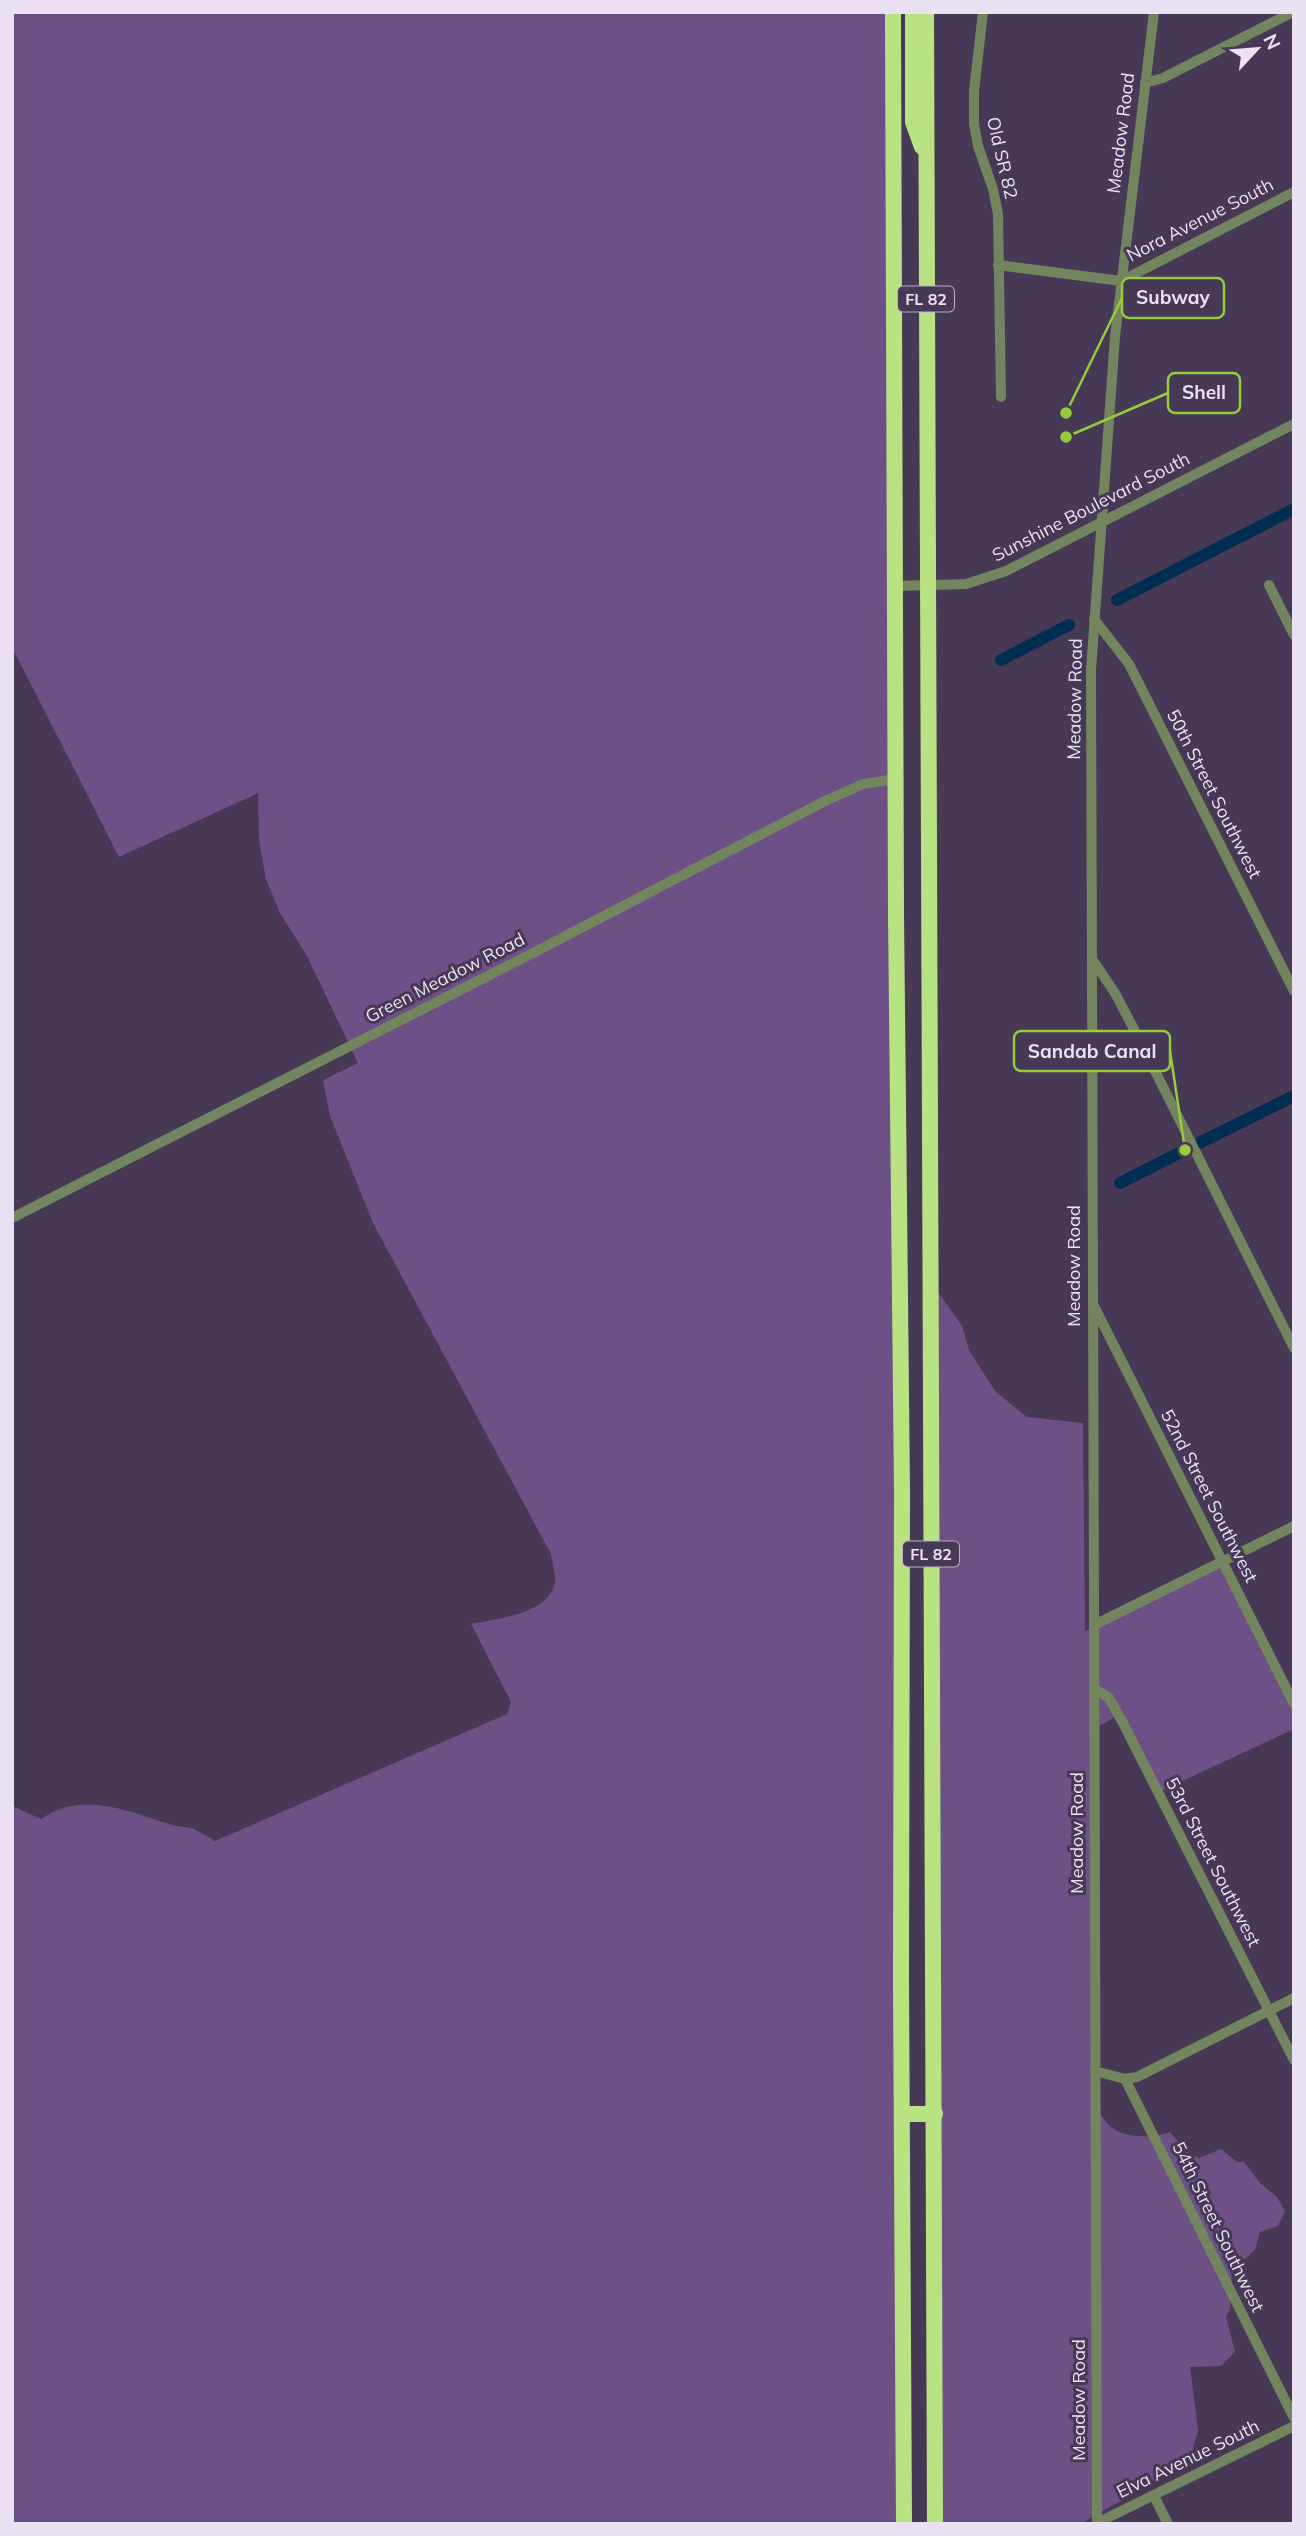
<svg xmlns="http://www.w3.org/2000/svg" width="1306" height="2536" font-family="Mulish,sans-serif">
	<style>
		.green { fill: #6d5085 }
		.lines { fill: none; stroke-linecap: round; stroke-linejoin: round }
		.canal { stroke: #002e51; stroke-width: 12 }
		.minor { stroke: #73855f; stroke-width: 10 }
		.highway { stroke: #b9e383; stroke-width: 16 }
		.labels { text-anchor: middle; stroke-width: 6; stroke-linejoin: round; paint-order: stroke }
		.shield { fill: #473855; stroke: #b9aec4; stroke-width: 2 }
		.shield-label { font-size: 16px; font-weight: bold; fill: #eae1f3 }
		.street-label { font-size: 18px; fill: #eae1f3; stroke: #473855 }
		.leader { fill: none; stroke: #95cc3b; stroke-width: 2.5 }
		.callout-dot { fill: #95cc3b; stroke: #473855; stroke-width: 2.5 }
		.callout { fill: #473855; stroke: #95cc3b; stroke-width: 2.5 }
		.callout-label { font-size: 19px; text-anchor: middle; font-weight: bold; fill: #eae1f3 }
	</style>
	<rect width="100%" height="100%" fill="#473855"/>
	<g class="green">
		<path d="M12,12H886L896,1490L898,2524H12V1806L41,1819C82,1790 128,1811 169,1824C177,1827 189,1826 196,1830C202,1833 208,1837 215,1841L507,1714L511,1702L471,1624C496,1619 550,1614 555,1582C556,1574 552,1562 551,1554L373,1223L330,1116L323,1080L358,1063L307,956L280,913L266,879L259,841L258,793L119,857L12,647Z"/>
		<path d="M936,1289L962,1326L969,1350L995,1391L1027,1417L1083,1423L1085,1631L1224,1565L1294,1704V1729L1159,1792L1118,1715L1091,1731L1096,2107C1100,2113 1104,2121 1110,2126C1124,2139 1154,2138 1170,2132L1187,2152L1199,2158L1221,2149L1237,2162H1244L1260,2183L1277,2197L1285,2211L1278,2226L1260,2232L1255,2250L1232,2271L1230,2309L1226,2317L1235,2352L1221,2366L1190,2367L1198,2431L1193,2448L1190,2457L1147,2486L1080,2524H941Z"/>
	</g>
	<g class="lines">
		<g class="canal">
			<polyline points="1117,600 1294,509"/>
			<polyline points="1001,660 1069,625"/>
			<polyline points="1201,1142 1294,1096"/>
			<polyline points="1120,1183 1185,1150"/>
		</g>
		<g class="minor">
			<polyline points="983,12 974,91 974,124 978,146 993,189 998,214 1001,397"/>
			<polyline points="1145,83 1163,78 1293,12"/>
			<polyline points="998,265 1121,281 1294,192"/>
			<polyline points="1269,585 1294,635"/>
			<polyline points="895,586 966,584 1006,571 1294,424"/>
			<polyline points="1094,619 1129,664 1294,991"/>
			<polyline points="1092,959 1115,993 1137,1035 1294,1348"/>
			<polyline points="12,1218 531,954 825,801 863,784 895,779"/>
			<polyline points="1094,1306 1294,1704"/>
			<polyline points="1094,1625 1294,1526"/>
			<polyline points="1094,1688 1109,1698 1124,1725 1294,2060"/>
			<polyline points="1095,2071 1125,2079 1294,2418"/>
			<polyline points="1125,2079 1137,2077 1294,1998"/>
			<polyline points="1154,2496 1168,2524"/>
			<polyline points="1097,2523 1294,2426"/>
			<polyline points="1097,2524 1091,670 1115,337 1154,12"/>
		</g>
		<g class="highway">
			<polyline points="893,12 896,913 902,1490 901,1981 904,2524"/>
			<polyline points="913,12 913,122 922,147"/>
			<polyline points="926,12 935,2524"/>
			<polyline points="902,2114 935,2114"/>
		</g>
	</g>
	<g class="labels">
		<g class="shield">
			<rect x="898" y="286.5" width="56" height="25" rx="5"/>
			<rect x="903" y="1541.5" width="56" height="25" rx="5"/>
		</g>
		<g class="shield-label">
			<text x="926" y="305">FL 82</text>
			<text x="931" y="1560">FL 82</text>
		</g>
		<g class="street-label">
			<text transform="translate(1121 133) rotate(-83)" y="6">Meadow Road</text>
			<text transform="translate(1002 158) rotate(77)" y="6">Old SR 82</text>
			<text transform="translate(1200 220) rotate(-27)" y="6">Nora Avenue South</text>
			<text transform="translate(1091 507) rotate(-27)" y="6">Sunshine Boulevard South</text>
			<text transform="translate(1075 699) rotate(-89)" y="6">Meadow Road</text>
			<text transform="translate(1214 794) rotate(63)" y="6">50th Street Southwest</text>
			<text transform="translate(445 978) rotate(-27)" y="6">Green Meadow Road</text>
			<text transform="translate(1074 1266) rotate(-90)" y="6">Meadow Road</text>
			<text transform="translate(1209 1496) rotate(63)" y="6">52nd Street Southwest</text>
			<text transform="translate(1077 1833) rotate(-90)" y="6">Meadow Road</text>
			<text transform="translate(1213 1862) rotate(63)" y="6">53rd Street Southwest</text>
			<text transform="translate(1218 2227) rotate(64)" y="6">54th Street Southwest</text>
			<text transform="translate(1079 2400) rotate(-90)" y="6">Meadow Road</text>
			<text transform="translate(1188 2459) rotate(-26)" y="6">Elva Avenue South</text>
		</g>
	</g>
	<path class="leader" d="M1066 413L1122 298M1066 437L1168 393M1185 1150L1170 1051"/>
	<g class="callout-dot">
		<circle cx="1066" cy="413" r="7"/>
		<circle cx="1066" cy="437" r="7"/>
		<circle cx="1185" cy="1150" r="7"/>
	</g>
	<g class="callout">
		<rect x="1122" y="278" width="102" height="40" rx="7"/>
		<rect x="1168" y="373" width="72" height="40" rx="7"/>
		<rect x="1014" y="1031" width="156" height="40" rx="7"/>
	</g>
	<g class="callout-label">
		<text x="1173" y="304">Subway</text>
		<text x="1204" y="399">Shell</text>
		<text x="1092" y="1058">Sandab Canal</text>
	</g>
	<rect width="1306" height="2536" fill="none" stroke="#eae1f3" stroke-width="28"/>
	<g transform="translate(1257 49) rotate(64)" stroke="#473855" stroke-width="5" paint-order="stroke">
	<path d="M0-5L12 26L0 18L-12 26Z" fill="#eae1f3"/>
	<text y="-10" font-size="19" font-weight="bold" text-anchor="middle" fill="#eae1f3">N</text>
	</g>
</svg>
